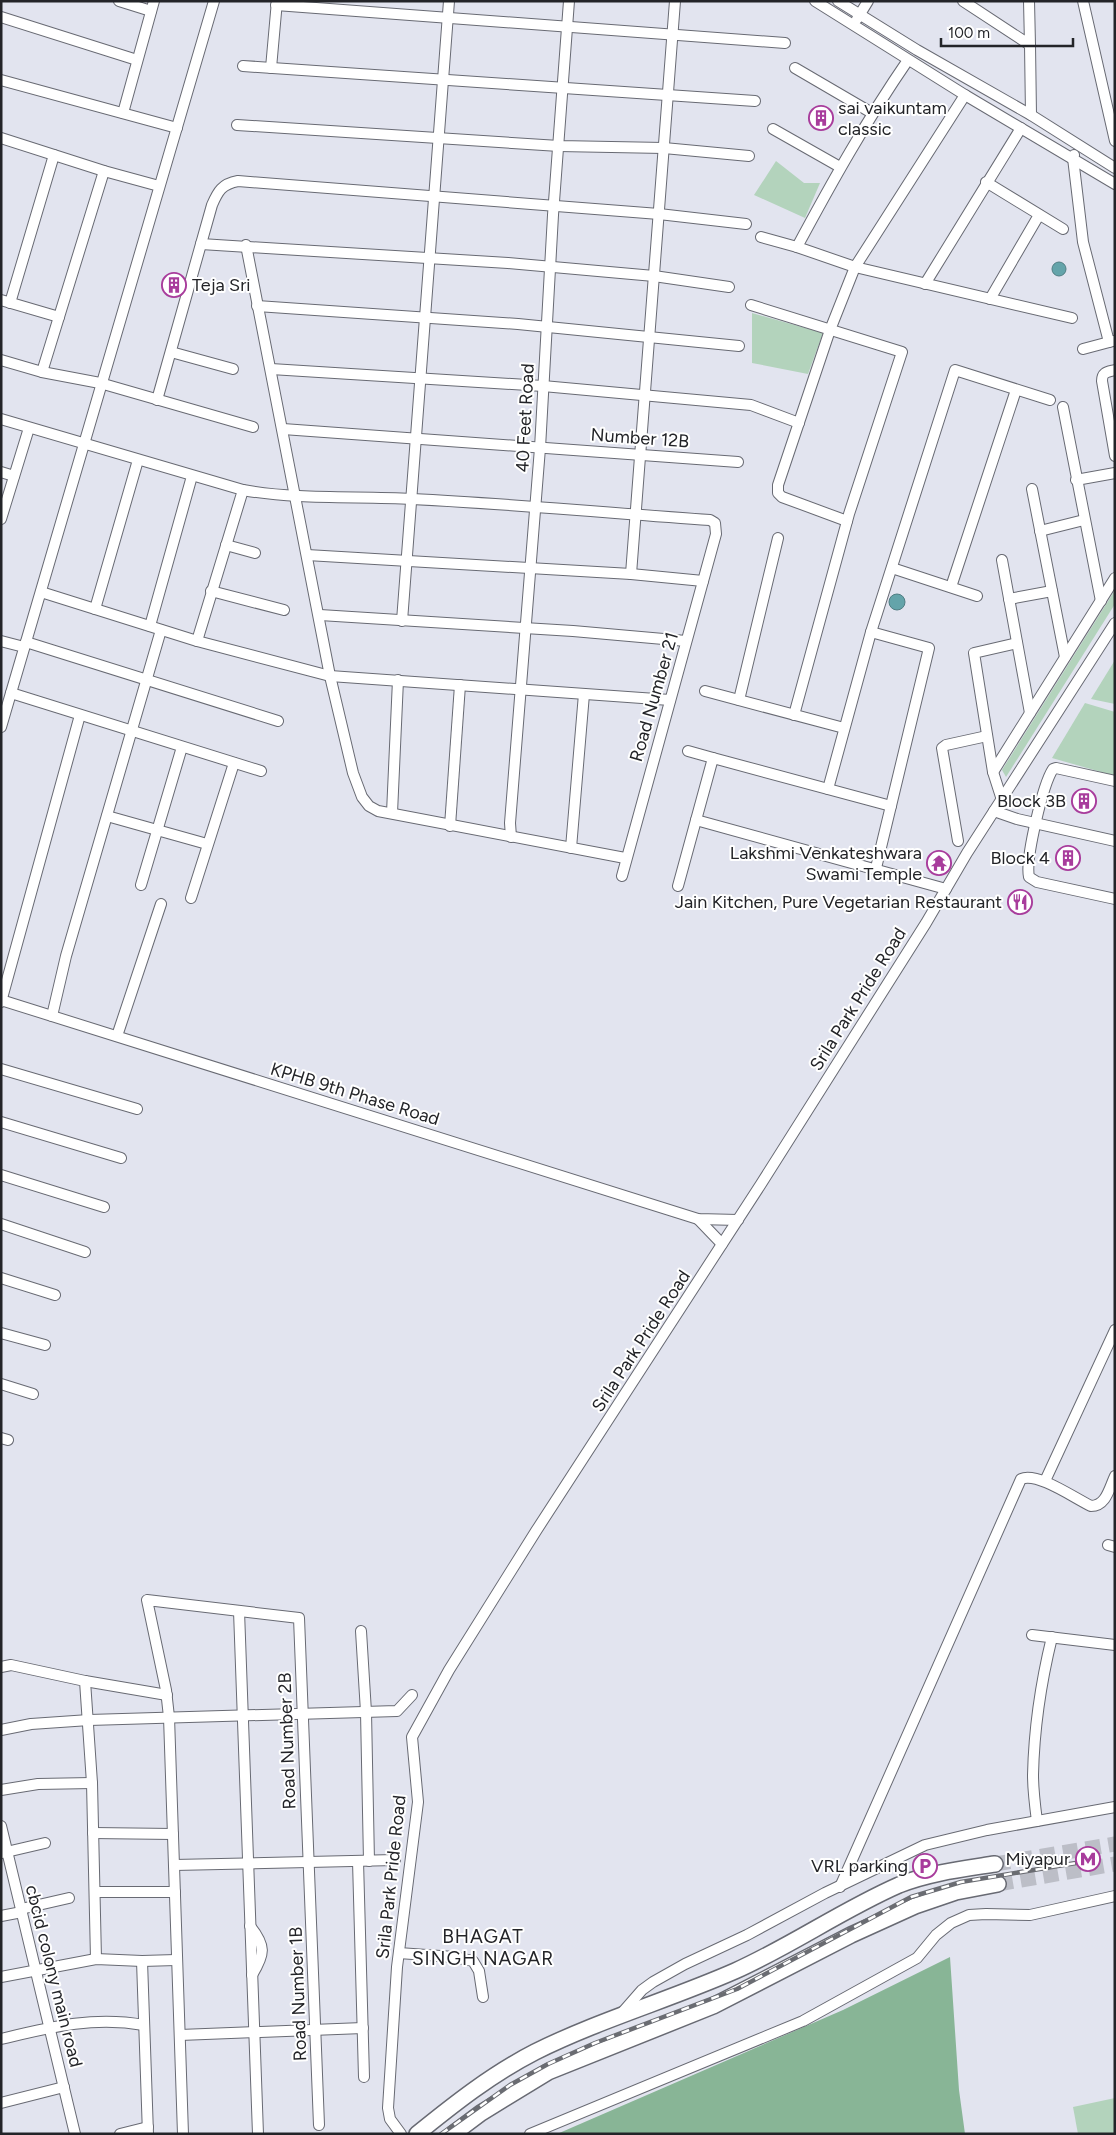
<svg xmlns="http://www.w3.org/2000/svg" width="1116" height="2135" font-family="Figtree,sans-serif">
	<style>
		.green { fill: #b3d3bc }
		.forest { fill: #88b596 }
		.water { fill: #64a4aa; stroke: #507e83 }
		.lines { fill: none; stroke-linecap: round; stroke-linejoin: round }
		.highway-tunnel { stroke: #bcbec7; stroke-width: 15; stroke-dasharray: 15 8; stroke-linecap: butt }
		.minor-casing { stroke: #686a73; stroke-width: 12 }
		.highway-casing { stroke: #686a73; stroke-width: 18 }
		.minor { stroke: #fff; stroke-width: 10 }
		.highway { stroke: #fff; stroke-width: 15 }
		.rail-casing { stroke: #6a6c72; stroke-width: 4.5 }
		.rail { stroke: #fff; stroke-width: 2.5; stroke-dasharray: 8; stroke-linecap: butt }
		.labels { text-anchor: middle; stroke-width: 4; stroke-linejoin: round; paint-order: stroke }
		.poi-label { font-size: 18px; fill: #232428; stroke: #fff; text-anchor: end }
		.street-label { font-size: 18px; fill: #232428; stroke: #fff }
		.neighbourhood-label { font-size: 19px; letter-spacing: 1px; fill: #232428; stroke: #fff }
	</style>
	<rect width="100%" height="100%" fill="#e2e4ef"/>
	<g class="green">
		<polygon points="776,161 804,183 820,183 805,218 754,195"/>
		<polygon points="752,313 823,333 808,374 752,363"/>
		<polygon points="1115,590 1115,604 1006,777 1002,770"/>
		<polygon points="1115,660 1115,704 1091,699"/>
		<polygon points="1085,703 1115,712 1115,776 1052,758"/>
		<polygon points="1115,2098 1115,2134 1078,2134 1073,2107"/>
	</g>
	<polygon class="forest" points="950,1957 959,2090 965,2134 557,2134 843,2010"/>
	<g class="water">
		<circle cx="1059" cy="269" r="7"/>
		<circle cx="897" cy="602" r="8"/>
	</g>
	<g class="lines">
		<g class="highway-tunnel">
			<polyline points="995,1864 1115,1844"/>
			<polyline points="998,1884 1115,1864"/>
		</g>
		<defs>
			<g id="minor">
				<polyline points="119,1 151,11"/>
				<polyline points="815,1 965,95 1115,184"/>
				<polyline points="838,1 917,50 1031,115 1115,168"/>
				<polyline points="963,1 1030,45 1029,1"/>
				<polyline points="1083,1 1115,141"/>
				<polyline points="276,5 785,43"/>
				<polyline points="1,17 137,60"/>
				<polyline points="857,19 868,1"/>
				<polyline points="1030,45 1031,115"/>
				<path d="M908,60C866,121 832,182 797,247L855,267L1072,318"/>
				<polyline points="243,66 755,101"/>
				<polyline points="271,68 277,1"/>
				<polyline points="795,68 872,113"/>
				<polyline points="1,80 177,128"/>
				<polyline points="123,113 154,1"/>
				<polyline points="237,125 559,146 664,148 749,156"/>
				<polyline points="773,129 840,167"/>
				<polyline points="1,138 104,171 159,186"/>
				<polyline points="1074,155 1073,158 1083,242 1109,342"/>
				<polyline points="986,182 1063,229"/>
				<polyline points="761,237 797,247"/>
				<polyline points="201,244 508,263 654,276 729,287"/>
				<polyline points="246,245 330,676 353,773 362,797 369,806 378,811 625,858"/>
				<polyline points="925,284 1021,128"/>
				<polyline points="990,299 1039,215"/>
				<polyline points="1,300 59,317"/>
				<polyline points="10,303 54,155"/>
				<polyline points="751,305 902,352 849,514 794,715"/>
				<polyline points="257,306 518,324 739,346"/>
				<polyline points="1083,349 1113,341"/>
				<polyline points="171,352 233,369"/>
				<polyline points="1,360 42,372 100,383 253,427"/>
				<polyline points="271,369 543,386 751,405 799,423"/>
				<path d="M1115,370C1107,372 1102,372 1102,381L1115,456"/>
				<polyline points="42,372 104,171"/>
				<path d="M157,400L212,205C218,191 222,184 238,181L659,214L746,224"/>
				<polyline points="1063,407 1101,601"/>
				<polyline points="1,419 243,490 197,641"/>
				<polyline points="283,429 738,462"/>
				<polyline points="1,472 14,476"/>
				<polyline points="1076,480 1115,473"/>
				<polyline points="1032,489 1065,657"/>
				<path d="M243,490C298,500 356,496 412,499C512,504 611,513 710,520L715,523L716,534L622,876"/>
				<polyline points="1,519 29,428"/>
				<polyline points="847,521 782,497 778,493 778,485 830,330 855,267 965,95"/>
				<polyline points="1040,531 1084,520"/>
				<polyline points="226,545 255,553"/>
				<polyline points="307,555 631,574 703,581"/>
				<polyline points="1002,560 1030,713"/>
				<polyline points="892,568 977,596"/>
				<polyline points="631,574 675,1"/>
				<polyline points="951,587 1016,390"/>
				<polyline points="211,591 284,610"/>
				<polyline points="41,592 197,641 330,676 670,700"/>
				<polyline points="1009,599 1052,591"/>
				<polyline points="95,609 138,460"/>
				<polyline points="320,615 573,631 686,641"/>
				<polyline points="402,621 449,1"/>
				<polyline points="150,626 192,476"/>
				<polyline points="871,632 929,648 876,868"/>
				<polyline points="1,641 24,647"/>
				<polyline points="26,642 278,721"/>
				<polyline points="705,691 844,728"/>
				<polyline points="11,693 261,771"/>
				<polyline points="739,700 778,538"/>
				<polyline points="1,727 214,1"/>
				<polyline points="688,751 713,758"/>
				<polyline points="993,772 1115,578"/>
				<path d="M1115,781L1056,768L1053,769C1043,784 1025,859 1029,877L1037,882L1115,899"/>
				<polyline points="828,789 871,632 955,370 1050,400"/>
				<polyline points="1002,800 993,772 974,653 1017,643"/>
				<polyline points="994,811 1017,819 1115,841"/>
				<polyline points="392,813 398,680"/>
				<polyline points="107,816 207,844"/>
				<polyline points="696,820 946,889"/>
				<polyline points="450,826 460,685"/>
				<polyline points="511,837 510,823 540,448 553,215 569,1"/>
				<polyline points="958,841 942,748 946,745 987,736"/>
				<polyline points="571,848 584,694"/>
				<polyline points="141,885 182,747"/>
				<polyline points="678,886 713,758 891,806"/>
				<polyline points="191,898 234,763"/>
				<polyline points="1,1000 698,1219 738,1220"/>
				<polyline points="1,1002 80,715"/>
				<polyline points="52,1016 66,956 161,630"/>
				<polyline points="117,1036 161,904"/>
				<polyline points="1,1069 137,1109"/>
				<polyline points="1,1122 121,1158"/>
				<polyline points="1,1175 104,1207"/>
				<polyline points="698,1219 722,1244"/>
				<polyline points="1,1224 85,1252"/>
				<polyline points="1,1278 55,1295"/>
				<polyline points="1,1333 45,1345"/>
				<polyline points="1,1384 33,1394"/>
				<polyline points="1,1438 8,1440"/>
				<polyline points="1045,1481 1115,1330"/>
				<polyline points="1108,1545 1115,1547"/>
				<polyline points="239,1611 258,2134"/>
				<polyline points="361,1631 366,1712 369,1861"/>
				<polyline points="1032,1635 1115,1645"/>
				<polyline points="1,1667 11,1665 85,1681 92,1783 96,1959"/>
				<polyline points="85,1681 167,1695"/>
				<polyline points="1,1730 31,1724 89,1720 397,1711 412,1695"/>
				<polyline points="1,1790 38,1784 92,1783"/>
				<path d="M1037,1821C1035,1806 1033,1790 1033,1775C1034,1729 1041,1682 1052,1637"/>
				<polyline points="1,1826 75,2134"/>
				<polyline points="93,1833 173,1834"/>
				<polyline points="2,1853 45,1843"/>
				<polyline points="358,1861 364,2077"/>
				<polyline points="174,1865 395,1860"/>
				<path d="M840,1887L1021,1479C1038,1472 1074,1498 1091,1506C1106,1506 1109,1489 1115,1476"/>
				<polyline points="95,1892 175,1892"/>
				<polyline points="21,1909 69,1898"/>
				<polyline points="1,1916 22,1912"/>
				<path d="M250,1926C266,1946 265,1954 252,1975"/>
				<polyline points="399,1953 454,1957 473,1961 479,1971 483,1997"/>
				<polyline points="142,1961 148,2134"/>
				<polyline points="1,1977 96,1959 142,1961 176,1960"/>
				<polyline points="621,2014 642,1990 653,1982 685,1964 747,1935 825,1893 925,1845 987,1830 1115,1807"/>
				<polyline points="180,2035 363,2028"/>
				<path d="M1,2039C51,2027 93,2016 144,2025"/>
				<polyline points="1,2103 64,2087"/>
				<polyline points="120,2134 148,2127"/>
				<polyline points="183,2134 169,1717 166,1690 147,1600 299,1618 319,2125"/>
				<polyline points="401,2134 390,2119 388,2108 397,1967 418,1802 412,1737 449,1670 536,1531 761,1184 926,923 967,853 1115,623"/>
				<polyline points="530,2134 803,2021 917,1958 936,1935 951,1923 969,1915 986,1914 1030,1915 1115,1896"/>
			</g>
			<g id="highway">
				<path d="M417,2134C454,2104 492,2074 535,2052C599,2020 669,2000 735,1971C791,1946 842,1910 899,1885C929,1873 963,1869 995,1864"/>
				<polyline points="453,2134 481,2113 548,2072 713,2006 851,1935 915,1906 956,1892 998,1884"/>
			</g>
		</defs>
		<use href="#minor" class="minor-casing"/>
		<use href="#highway" class="highway-casing"/>
		<use href="#minor" class="minor"/>
		<use href="#highway" class="highway"/>
		<defs>
			<polyline id="rail" points="441,2134 510,2085 548,2064 595,2043 737,1989 911,1897 961,1882 1088,1861"/>
		</defs>
		<use href="#rail" class="rail-casing"/>
		<use href="#rail" class="rail"/>
	</g>
	<defs>
		<symbol id="building-ring" viewBox="-11 -11 22 22"><circle r="9.5" fill="#fff" stroke="#a83c9c" stroke-width="1.5"/><path d="M-4-6H4V6H1V3H-1V6H-4ZM-2.5-4.3h1.7v1.8h-1.7ZM.8-4.3h1.7v1.8H.8ZM-2.5-1h1.7V.8h-1.7ZM.8-1h1.7V.8H.8Z" fill="#a83c9c"/></symbol>
		<symbol id="temple-ring" viewBox="-11 -11 22 22"><circle r="9.5" fill="#fff" stroke="#a83c9c" stroke-width="1.5"/><path d="M0-6L5-2H3V0L6.5 2.5H4V6H1.5V3h-3V6H-4V2.5H-6.5L-3 0V-2H-5Z" fill="#a83c9c"/></symbol>
		<symbol id="restaurant-ring" viewBox="-11 -11 22 22"><circle r="9.5" fill="#fff" stroke="#a83c9c" stroke-width="1.5"/><path d="M-5-6h1v4h1v-4h1v4h1v-4h1v5L-1.5 .5V6h-2V.5L-5-1ZM5-6V6H3V1.5H1.5Q1.5-4 5-6Z" fill="#a83c9c"/></symbol>
		<symbol id="metro-ring" viewBox="-11 -11 22 22"><circle r="9.5" fill="#fff" stroke="#a83c9c" stroke-width="1.5"/><path d="M-5.5 5V-5H-3L0 0L3-5H5.5V5H3V-.5L0 4L-3-.5V5Z" fill="#a83c9c"/></symbol>
		<symbol id="parking-ring" viewBox="-11 -11 22 22"><circle r="9.5" fill="#fff" stroke="#a83c9c" stroke-width="1.5"/><path d="M-3.5-5.5H1a3.5 3.5 0 0 1 0 7H-1V5.5H-3.5ZM-1-3.4V-.6H.8a1.4 1.4 0 0 0 0-2.8Z" fill="#a83c9c"/></symbol>
	</defs>
	<g fill-rule="evenodd">
		<use href="#building-ring" x="807" y="104" width="28" height="28"/>
		<use href="#building-ring" x="160" y="271" width="28" height="28"/>
		<use href="#building-ring" x="1070" y="787" width="28" height="28"/>
		<use href="#building-ring" x="1054" y="844" width="28" height="28"/>
		<use href="#temple-ring" x="925" y="849" width="28" height="28"/>
		<use href="#restaurant-ring" x="1006" y="888" width="28" height="28"/>
		<use href="#metro-ring" x="1074" y="1845" width="28" height="28"/>
		<use href="#parking-ring" x="911" y="1852" width="28" height="28"/>
	</g>
	<g class="labels">
		<g class="poi-label">
			<text x="838" y="114" text-anchor="start">sai vaikuntam<tspan x="838" dy="21">classic</tspan></text>
			<text x="192" y="291" text-anchor="start">Teja Sri</text>
			<text x="1066" y="807">Block 3B</text>
			<text x="922" y="859">Lakshmi Venkateshwara<tspan x="922" dy="21">Swami Temple</tspan></text>
			<text x="1050" y="864">Block 4</text>
			<text x="1002" y="908">Jain Kitchen, Pure Vegetarian Restaurant</text>
			<text x="1070" y="1865">Miyapur</text>
			<text x="908" y="1872">VRL parking</text>
		</g>
		<g class="street-label">
			<text transform="translate(525 418) rotate(-87)" y="6">40 Feet Road</text>
			<text transform="translate(640 438) rotate(4)" y="6">Number 12B</text>
			<text transform="translate(654 697) rotate(-74)" y="6">Road Number 21</text>
			<text transform="translate(858 999) rotate(-58)" y="6">Srila Park Pride Road</text>
			<text transform="translate(355 1094) rotate(17)" y="6">KPHB 9th Phase Road</text>
			<text transform="translate(641 1341) rotate(-57)" y="6">Srila Park Pride Road</text>
			<text transform="translate(287 1741) rotate(-92)" y="6">Road Number 2B</text>
			<text transform="translate(391 1877) rotate(-84)" y="6">Srila Park Pride Road</text>
			<text transform="translate(54 1976) rotate(76)" y="6">cbcid colony main road</text>
			<text transform="translate(298 1994) rotate(-92)" y="6">Road Number 1B</text>
		</g>
		<g class="neighbourhood-label">
			<text x="483" y="1943">BHAGAT<tspan x="483" dy="22">SINGH NAGAR</tspan></text>
		</g>
	</g>
	<rect width="1116" height="2135" fill="none" stroke="#232428" stroke-width="5"/>
	<path d="M941 38v8h132v-8" fill="none" stroke="#232428" stroke-width="2.5"/>
	<text x="948" y="38" font-size="15" fill="#232428" stroke="#ffffff" stroke-width="4" paint-order="stroke">100 m</text>
</svg>
